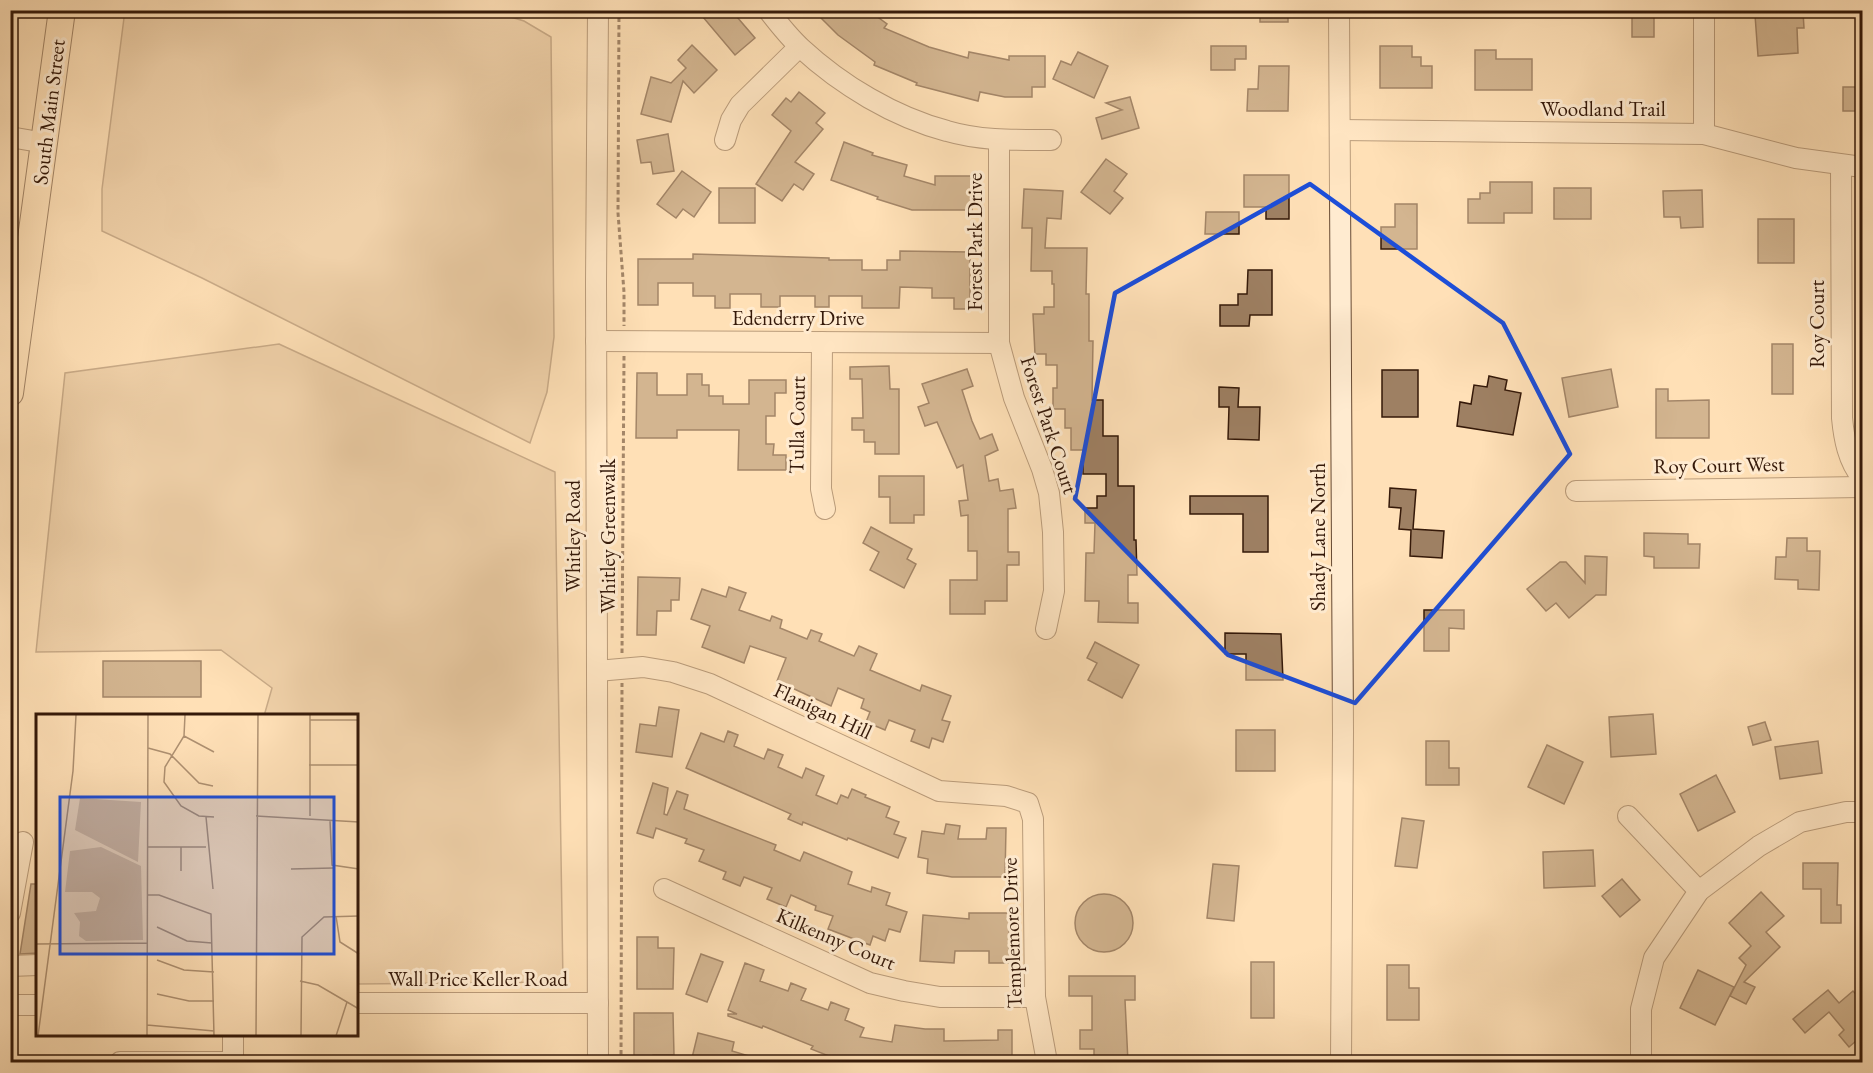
<svg xmlns="http://www.w3.org/2000/svg" width="1873" height="1073" font-family="'EB Garamond',serif">
	<style>
		.green { fill: #ddbe99; stroke: #896c51; stroke-width: 1.5 }
		.building { fill: #9e8063; stroke: #351909; stroke-width: 1.5 }
		.lines { fill: none; stroke-linecap: round; stroke-linejoin: round }
		.minor-casing { stroke: #684b34; stroke-width: 22 }
		.major-casing { stroke: #351909; stroke-width: 28 }
		.path { stroke: #351909; stroke-width: 3; stroke-dasharray: 4.5 3; stroke-linecap: butt }
		.minor { stroke: #ffebd0; stroke-width: 20 }
		.major { stroke: #ffe0b7; stroke-width: 26 }
		.marked { fill: none; stroke: #1d4ed8; stroke-width: 4.5; stroke-linejoin: round }
		.labels { text-anchor: middle; stroke-width: 6; stroke-linejoin: round; paint-order: stroke }
		.street-label { font-size: 21px; fill: #351909; stroke: #ffebd0 }
		.inset-road { fill: none; stroke: #ae9071; stroke-width: 1.5 }
		.view { fill: #1d4ed8; fill-opacity: 0.15; stroke: #1d4ed8; stroke-width: 3 }
		.inset-edge { fill: none; stroke: #351909; stroke-width: 3 }
	</style>
	<rect width="100%" height="100%" fill="#ffe0b7"/>
	<filter id="stains"><feTurbulence type="fractalNoise" baseFrequency=".00333" numOctaves="4"/><feColorMatrix values="0 0 0 0 .2 0 0 0 0 .09 0 0 0 0 .02 0 0 0 .5 -.17"/></filter>
	<radialGradient id="worn" r=".72"><stop offset=".6" stop-color="#630" stop-opacity="0"/><stop offset="1" stop-color="#630" stop-opacity=".3"/></radialGradient>
	<g class="green">
		<polygon points="361,11 501,14 524,21 551,37 554,337 547,392 530,443 202,278 102,231 102,189 124,18 130,11"/>
		<polygon points="279,344 555,472 563,982 357,984 357,716 264,716 272,688 221,650 36,652 65,373"/>
	</g>
	<g class="building">
		<polygon points="697,10 731,10 755,38 735,55"/>
		<polygon points="813,10 868,10 887,24 884,28 929,47 968,58 969,52 1009,60 1009,56 1045,56 1045,87 1032,87 1032,97 1005,97 980,92 978,101 916,85 917,83 874,65 875,62 838,35"/>
		<rect x="1260" y="10" width="28" height="12"/>
		<rect x="1632" y="10" width="22" height="27"/>
		<polygon points="1803,12 1804,28 1797,28 1798,53 1758,56 1755,15"/>
		<polygon points="692,45 717,70 694,93 683,81 671,122 641,114 651,77 671,83 686,68 678,60"/>
		<polygon points="1211,46 1246,46 1246,59 1235,59 1235,70 1211,70"/>
		<polygon points="1380,46 1412,46 1412,57 1421,57 1421,66 1432,66 1432,88 1380,88"/>
		<polygon points="1475,50 1496,50 1496,59 1532,59 1532,90 1475,90"/>
		<polygon points="1078,52 1108,66 1094,98 1053,79 1061,61 1071,65"/>
		<polygon points="1259,66 1289,66 1288,111 1247,111 1248,89 1258,89"/>
		<rect x="1843" y="87" width="20" height="24"/>
		<polygon points="799,92 825,113 816,123 823,129 795,162 814,174 803,190 794,184 782,201 756,184 791,131 772,115 786,98 791,102"/>
		<polygon points="1130,97 1139,128 1102,139 1096,118 1122,110 1106,103"/>
		<polygon points="668,134 674,171 653,174 651,162 641,163 637,140"/>
		<polygon points="844,142 873,153 872,155 907,165 904,176 935,185 935,176 972,176 972,210 912,210 877,199 878,197 831,180"/>
		<polygon points="1106,159 1127,174 1114,191 1123,198 1110,214 1081,192"/>
		<polygon points="682,171 711,192 694,217 683,209 676,218 657,204"/>
		<polygon points="1244,175 1289,175 1289,219 1266,219 1266,207 1244,207"/>
		<polygon points="1490,182 1532,182 1532,213 1504,213 1504,223 1468,223 1468,199 1480,199 1480,193 1490,193"/>
		<rect x="719" y="188" width="36" height="35"/>
		<rect x="1554" y="188" width="37" height="31"/>
		<polygon points="1024,189 1063,191 1061,219 1047,218 1045,248 1087,248 1086,294 1089,294 1089,341 1093,341 1092,400 1103,400 1103,436 1118,436 1118,486 1134,486 1134,540 1136,540 1137,575 1128,575 1128,603 1138,603 1138,623 1098,622 1099,601 1085,601 1086,553 1094,553 1095,523 1085,523 1085,508 1097,508 1097,496 1106,496 1106,474 1083,474 1083,450 1071,450 1071,428 1065,428 1065,409 1053,409 1053,388 1057,388 1057,365 1046,365 1046,354 1035,354 1033,314 1044,314 1044,307 1054,307 1054,284 1052,284 1052,271 1031,271 1032,228 1022,228"/>
		<polygon points="1702,190 1703,227 1681,228 1680,217 1664,217 1663,191"/>
		<polygon points="1395,204 1417,204 1417,249 1381,249 1381,227 1395,227"/>
		<polygon points="1206,212 1239,212 1239,234 1205,234"/>
		<rect x="1758" y="219" width="36" height="44"/>
		<polygon points="900,251 970,252 970,309 954,309 954,298 932,298 932,288 900,287 899,308 862,308 862,296 829,296 829,307 815,307 815,296 780,296 780,307 761,307 761,294 730,294 730,308 715,308 715,296 693,296 693,283 658,283 658,305 638,305 638,259 693,259 693,254 829,258 829,260 862,260 862,270 887,270 887,260 900,260"/>
		<polygon points="1248,270 1272,270 1272,315 1250,315 1249,326 1220,326 1220,305 1238,305 1238,294 1247,294"/>
		<rect x="1772" y="344" width="21" height="50"/>
		<polygon points="889,366 890,389 899,389 899,454 875,454 875,442 864,442 864,430 852,430 852,418 863,418 862,379 850,379 850,367"/>
		<polygon points="967,369 973,386 962,390 972,421 980,439 992,434 998,450 985,456 989,481 998,479 1000,491 1013,489 1016,508 1008,509 1008,552 1019,552 1019,565 1007,565 1007,601 985,601 985,614 950,614 950,580 977,580 977,551 968,551 968,515 961,516 959,501 968,500 963,465 957,468 937,422 925,426 918,407 929,403 922,384"/>
		<polygon points="1611,369 1618,407 1569,417 1562,378"/>
		<rect x="1382" y="370" width="36" height="47"/>
		<polygon points="637,373 657,373 657,395 687,395 687,374 702,374 702,385 709,385 709,396 723,396 723,404 749,404 749,380 786,380 786,393 775,393 775,416 766,416 766,444 774,444 773,455 786,455 786,470 738,470 739,430 677,430 677,438 636,438"/>
		<polygon points="1489,376 1507,380 1505,390 1521,393 1513,435 1457,426 1460,402 1471,404 1474,385 1487,387"/>
		<polygon points="1219,387 1239,388 1238,407 1260,407 1259,440 1228,439 1229,407 1219,407"/>
		<polygon points="1656,389 1668,389 1668,401 1709,400 1709,438 1656,438"/>
		<polygon points="879,476 924,476 924,515 914,515 914,523 890,523 890,497 879,497"/>
		<polygon points="1390,488 1416,490 1413,529 1444,531 1442,558 1410,556 1411,530 1399,529 1401,508 1389,507"/>
		<polygon points="1190,496 1268,496 1268,552 1243,552 1243,514 1190,514"/>
		<polygon points="871,527 912,549 907,559 916,564 904,588 870,570 879,552 863,543"/>
		<polygon points="1644,533 1688,534 1688,544 1700,544 1699,568 1654,568 1654,557 1644,556"/>
		<polygon points="1787,538 1807,538 1807,551 1820,551 1819,590 1798,589 1798,580 1775,579 1776,557 1786,557"/>
		<polygon points="1585,556 1607,557 1606,595 1596,595 1569,618 1556,603 1546,611 1527,589 1560,562 1566,562 1585,583"/>
		<polygon points="638,577 680,578 679,600 671,600 671,611 657,611 656,635 637,635"/>
		<polygon points="729,587 746,593 739,610 770,621 772,616 782,620 780,628 807,639 811,630 822,634 819,641 854,656 859,646 877,654 870,670 920,691 922,685 951,696 942,720 950,722 943,742 932,738 929,748 911,741 915,730 889,720 885,730 866,722 870,712 861,708 864,699 838,688 831,706 777,681 786,658 750,646 744,663 702,647 710,626 691,619 702,589 726,597"/>
		<polygon points="1424,610 1464,610 1464,629 1449,628 1449,651 1424,651"/>
		<polygon points="1225,633 1281,634 1283,680 1246,680 1246,654 1225,654"/>
		<polygon points="1095,642 1139,665 1122,698 1088,680 1097,663 1087,658"/>
		<rect x="103" y="661" width="98" height="36"/>
		<polygon points="659,707 679,710 672,757 636,752 640,724 656,726"/>
		<polygon points="1653,714 1656,754 1611,757 1609,717"/>
		<polygon points="1765,722 1771,740 1753,745 1748,727"/>
		<rect x="1236" y="730" width="39" height="41"/>
		<polygon points="728,731 738,735 734,746 764,759 768,749 783,755 778,767 802,778 806,768 824,776 816,795 837,804 841,795 848,798 852,789 866,795 865,797 890,807 886,817 899,822 894,834 906,838 898,858 848,838 847,840 803,822 802,825 788,819 791,814 686,768 701,733 724,742"/>
		<polygon points="1426,741 1449,741 1449,768 1459,768 1459,785 1426,785"/>
		<polygon points="1818,741 1822,773 1780,779 1775,747"/>
		<polygon points="1547,745 1583,762 1564,804 1528,787"/>
		<polygon points="1716,775 1735,812 1698,831 1680,794"/>
		<polygon points="653,783 668,788 664,814 667,815 677,791 688,795 684,809 776,845 774,850 800,861 804,852 852,872 848,884 871,892 872,887 890,893 886,905 907,912 900,932 889,929 885,941 873,936 870,945 854,939 828,929 833,916 815,910 816,906 791,895 786,907 767,899 772,888 744,877 740,886 723,879 726,872 699,861 704,850 685,843 687,839 656,828 653,838 637,833"/>
		<polygon points="1402,818 1424,821 1417,868 1395,866"/>
		<polygon points="946,824 960,826 958,839 986,839 987,828 1006,828 1005,877 952,877 927,873 928,859 918,857 922,831 944,834"/>
		<polygon points="1593,850 1595,886 1544,888 1543,852"/>
		<polygon points="1803,863 1838,863 1837,905 1841,905 1841,923 1821,923 1821,889 1803,889"/>
		<polygon points="1213,864 1239,866 1234,921 1207,918"/>
		<polygon points="1622,879 1640,900 1620,917 1602,896"/>
		<polygon points="31,884 38,884 38,953 20,954"/>
		<polygon points="1761,892 1784,916 1766,932 1780,947 1744,982 1755,987 1746,1004 1730,996 1746,965 1739,958 1751,946 1729,923"/>
		<circle cx="1104" cy="923" r="29"/>
		<polygon points="969,913 1009,913 1009,963 989,963 989,951 955,951 954,963 920,961 923,915 969,919"/>
		<polygon points="637,937 658,937 658,948 674,948 673,989 637,989"/>
		<polygon points="701,954 723,962 707,1002 686,994"/>
		<rect x="1251" y="962" width="23" height="56"/>
		<polygon points="745,963 764,970 760,981 788,991 791,983 806,989 801,1000 828,1010 831,1002 849,1009 845,1020 864,1028 860,1037 892,1042 895,1025 925,1029 944,1029 944,1041 998,1040 998,1030 1012,1030 1012,1062 844,1062 811,1049 813,1046 763,1026 762,1028 728,1016 728,1014 737,1014 728,1010"/>
		<polygon points="1387,965 1409,965 1409,988 1419,988 1419,1020 1387,1020"/>
		<polygon points="1698,970 1734,987 1715,1025 1680,1008"/>
		<polygon points="1069,976 1135,976 1135,1000 1125,1000 1128,1062 1094,1062 1094,1049 1080,1049 1080,1030 1092,1030 1092,996 1069,996"/>
		<polygon points="1828,990 1839,1003 1853,991 1863,1002 1863,1035 1849,1047 1839,1035 1844,1030 1829,1012 1805,1033 1793,1019"/>
		<polygon points="634,1013 673,1013 674,1055 653,1055 652,1062 634,1062"/>
		<polygon points="698,1033 734,1042 732,1051 759,1059 759,1062 691,1062"/>
	</g>
	<g class="lines">
		<defs>
			<g id="minor">
				<path d="M768,10C778,23 789,37 801,48C841,85 894,117 947,131C981,141 1016,140 1051,140"/>
				<polyline points="1339,10 1343,732 1341,1062"/>
				<polyline points="1704,10 1704,134"/>
				<polyline points="1340,130 1704,134 1796,158 1862,167"/>
				<polyline points="10,137 45,143"/>
				<polyline points="725,140 731,120 740,105 799,47"/>
				<polyline points="999,140 999,343 1014,398 1042,469 1049,493 1053,532 1054,591 1046,629"/>
				<path d="M1841,165L1842,418C1844,439 1848,461 1862,478"/>
				<polyline points="596,341 999,343"/>
				<polyline points="822,342 821,489 825,509"/>
				<polyline points="1576,491 1862,487"/>
				<polyline points="597,671 643,667 673,672 710,684 939,791 1006,796 1028,803 1033,819 1035,997 1047,1062"/>
				<polyline points="1628,816 1699,891"/>
				<polyline points="664,889 870,983 904,991 940,997 1035,997"/>
				<polyline points="10,913 23,842"/>
				<polyline points="10,966 38,965"/>
				<polyline points="357,1003 598,1003"/>
				<polyline points="10,1005 38,1005"/>
				<polyline points="120,1062 233,1062 233,1036"/>
				<polyline points="598,1062 596,282 598,10"/>
				<polyline points="1641,1062 1641,1009 1654,958 1699,891 1759,846 1800,822 1846,812 1862,812"/>
			</g>
			<polyline id="major" points="10,393 62,10"/>
		</defs>
		<use href="#minor" class="minor-casing"/>
		<use href="#major" class="major-casing"/>
		<g class="path">
			<polyline points="619,10 618,213 624,292 624,326"/>
			<polyline points="622,653 624,356"/>
			<polyline points="621,1062 622,683"/>
		</g>
		<use href="#minor" class="minor"/>
		<use href="#major" class="major"/>
	</g>
	<path d="M0 0H1873V1073H0ZM1310,184L1503,323L1570,454L1355,703L1228,655L1075,499L1115,293Z" fill="#ffe0b7" fill-opacity=".55" fill-rule="evenodd"/>
	<path class="marked" d="M1310,184L1503,323L1570,454L1355,703L1228,655L1075,499L1115,293Z"/>
	<g class="labels">
		<g class="street-label">
			<text x="1603" y="116">Woodland Trail</text>
			<text transform="translate(49 112) rotate(-83)" y="7">South Main Street</text>
			<text transform="translate(975 242) rotate(-90)" y="7">Forest Park Drive</text>
			<text x="798" y="325">Edenderry Drive</text>
			<text transform="translate(1817 324) rotate(-90)" y="7">Roy Court</text>
			<text transform="translate(797 425) rotate(-89)" y="7">Tulla Court</text>
			<text transform="translate(1049 425) rotate(72)" y="7">Forest Park Court</text>
			<text transform="translate(1719 465) rotate(-1)" y="7">Roy Court West</text>
			<text transform="translate(573 536) rotate(-90)" y="7">Whitley Road</text>
			<text transform="translate(608 536) rotate(-90)" y="7">Whitley Greenwalk</text>
			<text transform="translate(1318 537) rotate(-90)" y="7">Shady Lane North</text>
			<text transform="translate(823 711) rotate(25)" y="7">Flanigan Hill</text>
			<text transform="translate(1012 933) rotate(-92)" y="7">Templemore Drive</text>
			<text transform="translate(836 939) rotate(23)" y="7">Kilkenny Court</text>
			<text x="478" y="986">Wall Price Keller Road</text>
		</g>
	</g>
	<g transform="translate(36 714)">
		<rect width="322" height="322" fill="#ffe0b7"/>
		<path d="M44,84L105,88L102,148L39,116ZM65,133L105,152L107,226L50,227L43,222L44,208L38,199L60,197L64,184L56,178H29L34,137Z" fill="#ddbe99"/>
		<path class="inset-road" d="M149,1L148,22L129,53L128,68L145,92L163,102L178,103M274,1V102M274,6H323M148,22L178,38M112,34L134,40L163,69L177,72M273,51H323M220,102L323,108M170,103L177,175M294,107L296,151L323,155M111,133H170M145,133V157M255,155L297,154M111,181H123L175,200L178,322M300,202L304,228L323,240M121,213L151,227L176,229M0,230L112,229M121,246L148,256L178,258M264,267L282,271L323,295M121,280L153,287H178M111,311L178,317M2,322L37,57L40,1M111,322L112,1M220,322L222,1M265,322L266,223L288,203L323,202M300,322L311,288"/>
		<path class="view" d="M24,83H298V240H24Z"/>
		<rect width="322" height="322" class="inset-edge"/>
	</g>
	<rect width="1873" height="1073" fill="none" stroke="#ffe0b7" stroke-width="36"/>
	<rect x="12" y="12" width="1849" height="1049" fill="none" stroke="#351909" stroke-width="3"/>
	<rect x="18" y="18" width="1837" height="1037" fill="none" stroke="#351909" stroke-width="1.5"/>
	<rect width="100%" height="100%" filter="url(#stains)"/>
	<rect width="100%" height="100%" fill="url(#worn)"/>
</svg>
